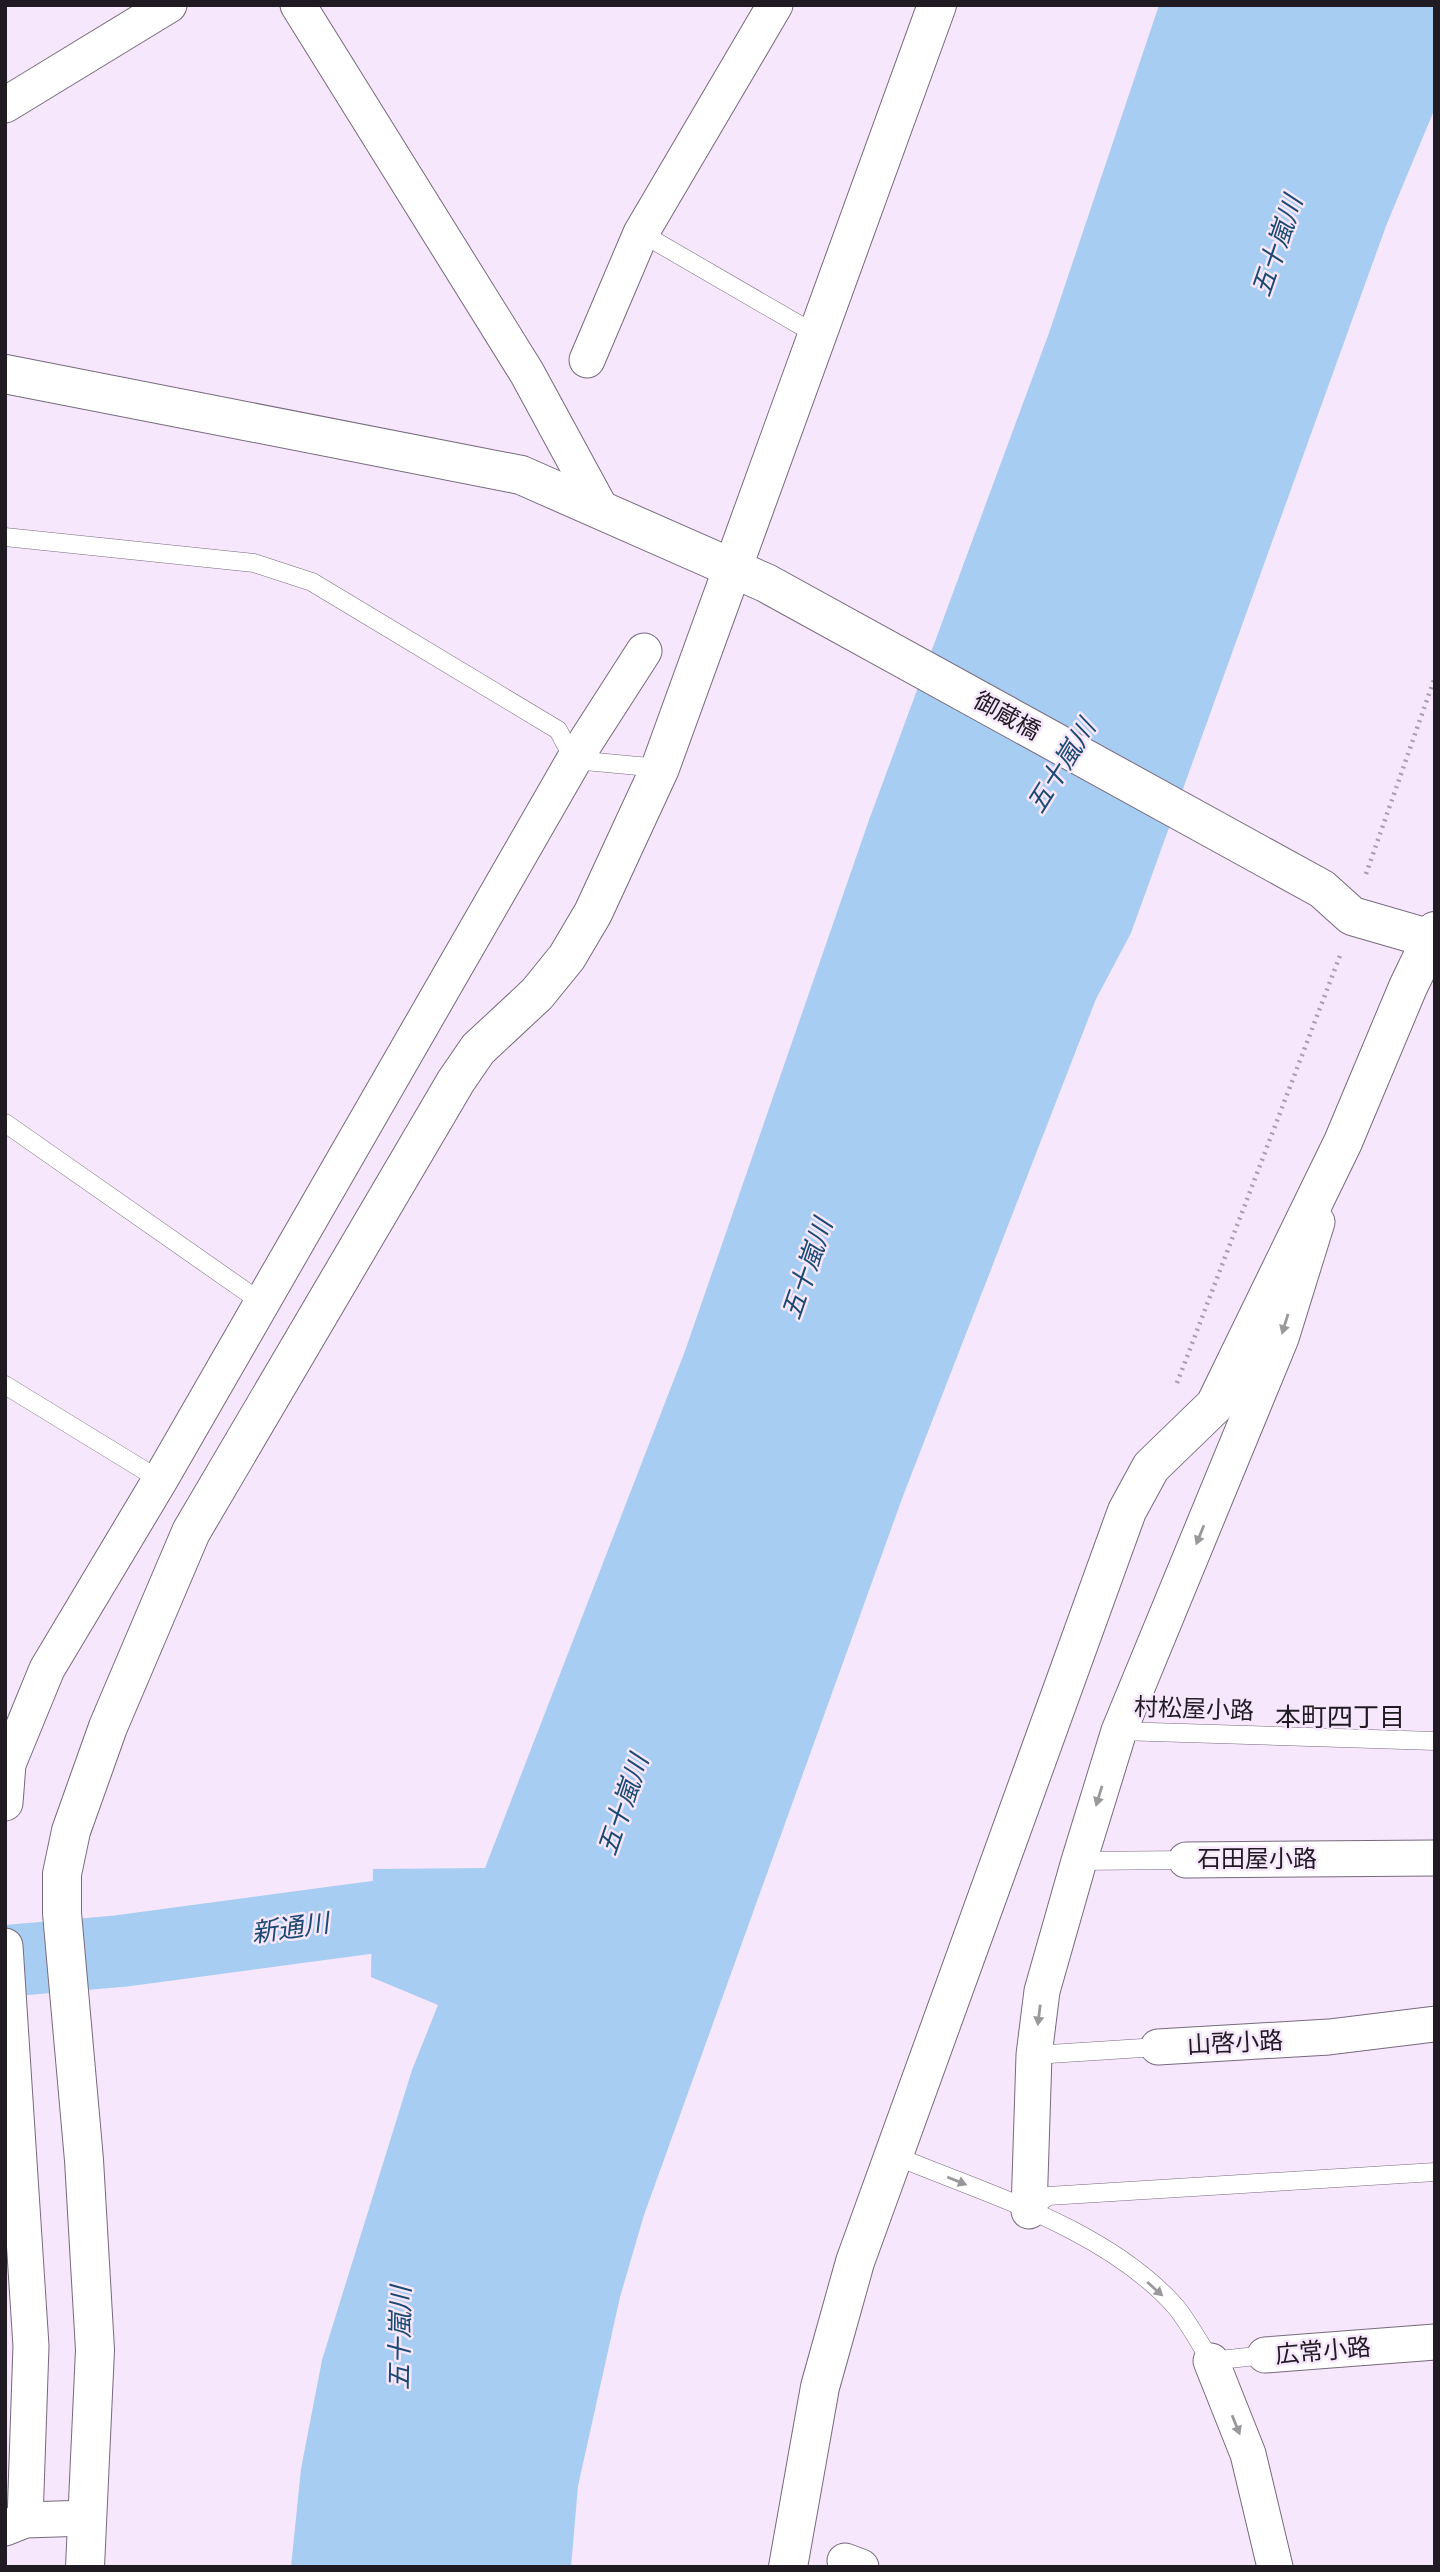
<svg xmlns="http://www.w3.org/2000/svg" width="1440" height="2572" font-family="'Nunito Sans','Noto Sans JP',sans-serif">
	<style>
		.water { fill: #a8cdf2 }
		.lines { fill: none; stroke-linecap: round; stroke-linejoin: round }
		.river { stroke: #a8cdf2; stroke-width: 72 }
		.service-casing { stroke: #776a7d; stroke-width: 19 }
		.minor-casing { stroke: #776a7d; stroke-width: 37 }
		.tertiary-casing { stroke: #776a7d; stroke-width: 40 }
		.path { stroke: #a99dae; stroke-width: 4.5; stroke-dasharray: 2 5; stroke-linecap: butt }
		.service { stroke: #fff; stroke-width: 18 }
		.minor { stroke: #fff; stroke-width: 35 }
		.tertiary { stroke: #fff; stroke-width: 38 }
		.oneway { fill: #9b989c }
		.labels { text-anchor: middle; stroke-width: 5; stroke-linejoin: round; paint-order: stroke }
		.street-label { font-size: 24px; fill: #201a22; stroke: #f6e7fc }
		.water-label { font-size: 26px; font-style: italic; fill: #1c4971; stroke: #f6e7fc }
		.neighbourhood-label { font-size: 26px; fill: #201a22; stroke: #f6e7fc }
	</style>
	<rect width="100%" height="100%" fill="#f6e7fc"/>
	<polygon class="water" points="1159,5 1435,5 1435,108 1386,226 1131,933 1096,999 903,1496 644,2215 620,2297 578,2486 571,2567 291,2567 301,2469 322,2360 412,2070 438,2005 371,1977 373,1869 485,1868 685,1351 869,820 1049,333"/>
	<g class="lines">
		<polyline class="river" points="5,1961 121,1951 382,1916 469,1931"/>
		<defs>
			<g id="service">
				<polyline points="641,233 817,335"/>
				<polyline points="5,537 254,563 312,582 558,730 574,760 660,768"/>
				<polyline points="5,1123 261,1302"/>
				<polyline points="5,1385 160,1480"/>
				<polyline points="1119,1731 1435,1741"/>
				<polyline points="1079,1861 1186,1860"/>
				<polyline points="1034,2055 1158,2047"/>
				<path d="M893,2155C987,2194 1107,2229 1176,2307C1189,2323 1200,2344 1211,2361L1265,2355"/>
				<polyline points="1029,2211 1048,2196 1435,2172"/>
			</g>
			<g id="minor">
				<polyline points="298,5 527,373 602,511"/>
				<polyline points="5,105 169,5"/>
				<polyline points="587,360 641,233 775,5"/>
				<polyline points="5,1803 8,1764 47,1669 160,1480 574,760 644,651"/>
				<polyline points="1186,1860 1435,1858"/>
				<polyline points="5,1946 31,2346 25,2520"/>
				<polyline points="1158,2047 1329,2037 1435,2024"/>
				<polyline points="1029,2211 1034,2055 1042,1991 1079,1861 1119,1731 1281,1338 1317,1222"/>
				<polyline points="1265,2355 1435,2342"/>
				<polyline points="1211,2361 1248,2454 1275,2567"/>
				<polyline points="5,2528 25,2520 88,2518"/>
				<polyline points="845,2561 861,2567"/>
			</g>
			<g id="tertiary">
				<polyline points="5,374 521,475 766,583 1322,889 1352,916 1435,940"/>
				<polyline points="85,2567 95,2350 84,2160 62,1913 62,1874 71,1831 108,1727 191,1532 456,1081 478,1049 537,994 567,957 593,913 660,768 937,5"/>
				<polyline points="788,2567 820,2387 855,2262 1127,1511 1151,1467 1215,1405 1343,1142 1408,987 1435,931"/>
			</g>
		</defs>
		<use href="#service" class="service-casing"/>
		<use href="#minor" class="minor-casing"/>
		<use href="#tertiary" class="tertiary-casing"/>
		<g class="path">
			<polyline points="1366,874 1435,677"/>
			<polyline points="1177,1383 1341,953"/>
		</g>
		<use href="#service" class="service"/>
		<use href="#minor" class="minor"/>
		<use href="#tertiary" class="tertiary"/>
	</g>
	<defs><path id="oneway-solid" d="M-6-.8H1V-3.2L6.5 0L1 3.2V.8H-6Z" transform="scale(1.75)"/></defs>
	<g class="oneway">
		<use href="#oneway-solid" transform="translate(1285 1324) rotate(107)"/>
		<use href="#oneway-solid" transform="translate(1200 1535) rotate(112)"/>
		<use href="#oneway-solid" transform="translate(1099 1796) rotate(107)"/>
		<use href="#oneway-solid" transform="translate(1039 2015) rotate(97)"/>
		<use href="#oneway-solid" transform="translate(957 2181) rotate(22)"/>
		<use href="#oneway-solid" transform="translate(1155 2289) rotate(42)"/>
		<use href="#oneway-solid" transform="translate(1236 2425) rotate(68)"/>
	</g>
	<g class="labels">
		<g class="street-label">
			<text transform="translate(1007 716) rotate(29)" y="8">御蔵橋</text>
			<text transform="translate(1194 1709) rotate(2)" y="8">村松屋小路</text>
			<text x="1257" y="1867">石田屋小路</text>
			<text transform="translate(1235 2043) rotate(-3)" y="8">山啓小路</text>
			<text transform="translate(1323 2351) rotate(-5)" y="8">広常小路</text>
		</g>
		<g class="water-label">
			<text transform="translate(1277 246) rotate(-71)" y="9">五十嵐川</text>
			<text transform="translate(1061 766) rotate(-58)" y="9">五十嵐川</text>
			<text transform="translate(807 1269) rotate(-71)" y="9">五十嵐川</text>
			<text transform="translate(623 1805) rotate(-71)" y="9">五十嵐川</text>
			<text transform="translate(290 1928) rotate(-8)" y="9">新通川</text>
			<text transform="translate(400 2338) rotate(-89)" y="9">五十嵐川</text>
		</g>
		<g class="neighbourhood-label">
			<text x="1340" y="1726">本町四丁目</text>
		</g>
	</g>
	<rect width="1440" height="2572" fill="none" stroke="#201a22" stroke-width="14"/>
</svg>
